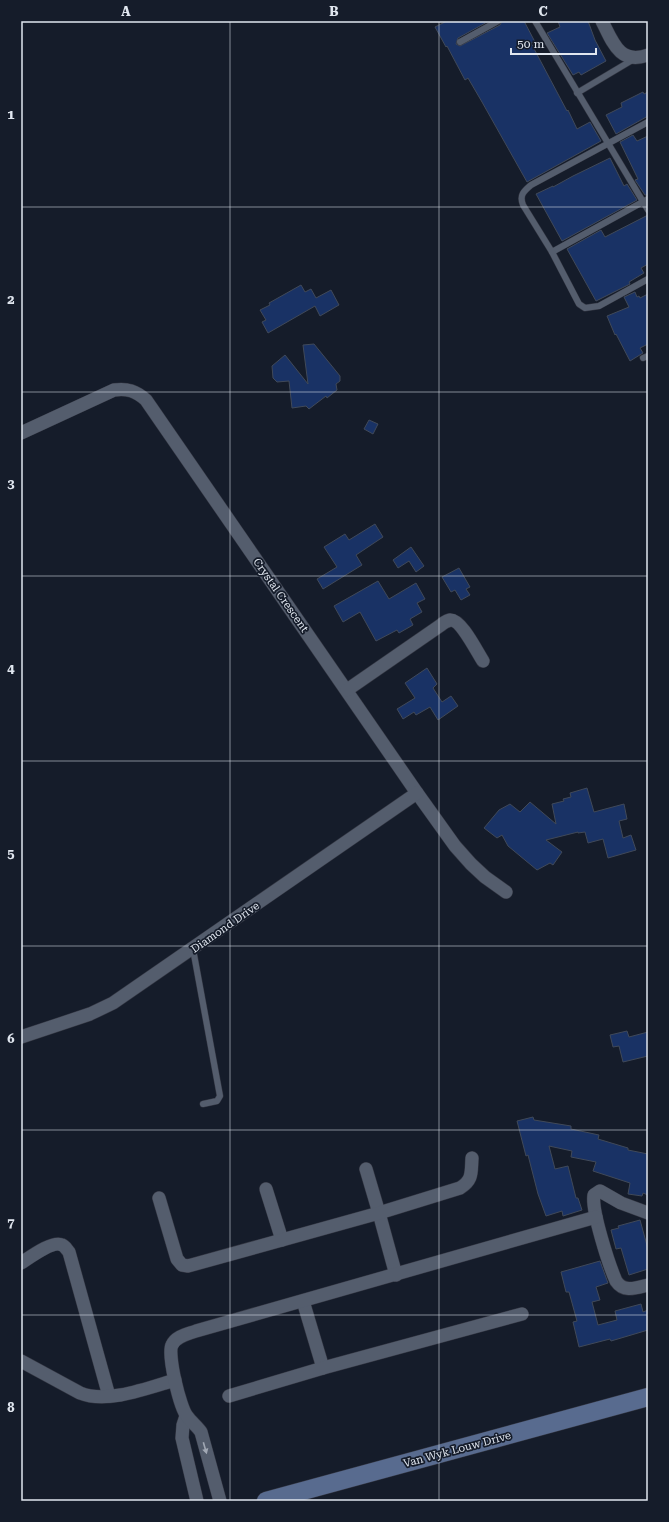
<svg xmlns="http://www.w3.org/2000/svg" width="669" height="1522" font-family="'Roboto Serif',serif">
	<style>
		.building { fill: #193265; stroke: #404959 }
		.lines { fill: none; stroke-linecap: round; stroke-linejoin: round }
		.lane-casing { stroke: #343743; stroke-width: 7 }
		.street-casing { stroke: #343743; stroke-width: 14 }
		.secondary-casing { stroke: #343743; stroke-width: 19 }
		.lane { stroke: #545d6d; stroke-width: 6 }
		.street { stroke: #545d6d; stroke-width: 13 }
		.secondary { stroke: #586b8f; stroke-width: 18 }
		.oneway { fill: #a1a8b4 }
		.grid { fill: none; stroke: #e0e6ef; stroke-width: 1; stroke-opacity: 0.55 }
		.labels { text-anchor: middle; stroke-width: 3.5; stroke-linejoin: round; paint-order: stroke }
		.street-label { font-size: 11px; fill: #e0e6ef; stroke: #151c2a }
		.neatline { fill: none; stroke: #e0e6ef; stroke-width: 1.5 }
		.grid-label { font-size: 13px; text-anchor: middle; font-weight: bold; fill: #e0e6ef }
	</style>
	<rect width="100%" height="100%" fill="#151c2a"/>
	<g class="building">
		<polygon points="447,21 489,21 458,38 456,44 460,46 500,25 502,21 524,21 535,42 531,43 567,111 568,110 577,129 590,122 601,141 527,182 482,102 468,78 465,80 447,46 446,47 435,27"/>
		<polygon points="558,21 588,21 595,40 606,61 581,75 579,72 573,75 547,33 560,27"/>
		<polygon points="643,92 644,94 648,92 648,116 616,134 606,115 622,107 621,103"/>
		<polygon points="633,135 637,141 648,136 648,195 645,195 635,180 638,179 620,142"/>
		<polygon points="610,158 624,186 627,184 637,200 562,241 536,194 553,186 553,187 573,176"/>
		<polygon points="648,215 648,264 641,268 644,273 629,282 630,284 596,301 567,249 601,230 605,237"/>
		<polygon points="301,285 305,292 311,289 316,298 331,290 339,305 320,316 315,306 268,333 262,322 266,320 260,310 270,305 269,303"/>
		<polygon points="635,292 637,297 639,296 640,298 648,294 648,344 640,348 643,353 630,361 616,334 615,335 607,316 629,307 624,297"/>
		<polygon points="314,344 340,376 340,381 336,384 337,390 327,398 326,396 309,409 306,406 292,408 289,381 277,382 273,378 272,366 285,355 308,384 303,345"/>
		<polygon points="369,420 378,424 373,434 364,429"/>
		<polygon points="375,524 383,537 356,555 362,565 323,589 317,579 337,567 324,547 345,534 349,540"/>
		<polygon points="411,547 424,566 416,572 409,561 398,568 393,560"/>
		<polygon points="459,568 470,587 466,589 470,595 461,600 455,590 451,592 442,577"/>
		<polygon points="378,581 389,599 416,583 425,599 417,603 422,612 410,619 413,625 399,633 397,630 376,641 360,612 343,622 334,606"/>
		<polygon points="427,668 437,684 433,688 442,702 451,696 458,706 438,720 430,707 416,715 414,712 403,719 397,709 415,698 405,683"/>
		<polygon points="587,788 594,812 624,804 627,819 619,821 623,838 631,835 636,850 608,858 603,839 588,843 585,832 578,833 578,832 546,840 562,852 553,865 550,863 537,870 508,846 502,835 497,838 484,828 499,810 510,804 520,812 530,802 556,824 552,804 564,801 563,799 571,797 570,793"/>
		<polygon points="627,1031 629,1037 648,1032 648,1056 623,1062 619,1046 613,1047 610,1035"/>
		<polygon points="533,1117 534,1120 571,1126 571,1129 599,1135 598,1139 628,1148 628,1150 648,1154 648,1195 643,1193 642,1196 628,1194 630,1183 593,1171 596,1162 571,1157 572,1151 549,1146 555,1169 568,1166 576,1198 578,1198 582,1210 563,1216 562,1211 546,1216 538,1194 528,1155 526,1156 517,1121"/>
		<polygon points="640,1220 648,1249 648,1269 629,1275 621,1248 616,1249 611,1230 619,1228 618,1226"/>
		<polygon points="600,1261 608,1283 596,1287 600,1300 592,1302 598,1325 617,1320 615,1311 641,1304 643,1312 648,1310 648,1330 611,1341 610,1339 579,1347 573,1322 577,1321 569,1292 566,1292 561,1272"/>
	</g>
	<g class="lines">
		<defs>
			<g id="lane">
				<polyline points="535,21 648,210"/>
				<polyline points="460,42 498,21"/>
				<polyline points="577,93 634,59"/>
				<path d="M648,122L531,185C524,191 519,195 523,205L552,252L648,199"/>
				<polyline points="552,252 579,304 585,308 599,306 648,279"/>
				<polyline points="643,358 648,356"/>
				<polyline points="193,949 220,1096 217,1101 203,1104"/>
			</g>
			<g id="street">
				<path d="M602,21C613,43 620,65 648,55"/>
				<path d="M21,433L114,390C127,388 136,391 146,400L417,793L455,846L471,864L485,877L506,892"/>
				<path d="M347,690L441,625C443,623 447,621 450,620C461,619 477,652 483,661"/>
				<polyline points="21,1037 90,1014 113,1003 417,793"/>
				<polyline points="366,1169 379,1213 396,1275"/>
				<polyline points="266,1189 282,1240"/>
				<path d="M159,1198L177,1259L182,1265L188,1266L379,1213L460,1188C473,1180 471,1173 472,1158"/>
				<path d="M648,1213L621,1203L600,1191L594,1195C591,1210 609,1265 616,1281C624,1293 636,1288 648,1285"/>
				<path d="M21,1263C29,1258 53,1240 62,1245C65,1246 67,1250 69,1252L109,1396"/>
				<polyline points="303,1301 323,1368"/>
				<path d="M21,1361L80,1393C107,1404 148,1388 175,1380"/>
				<polyline points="229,1396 323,1368 522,1314"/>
				<polyline points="186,1416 183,1425 182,1438 197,1501"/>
				<path d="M220,1501L201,1432C197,1426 191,1422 187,1416C180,1408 167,1354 172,1345C176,1336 188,1334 196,1331L596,1217"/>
			</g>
			<polyline id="secondary" points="266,1501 648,1397"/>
		</defs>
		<use href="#lane" class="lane-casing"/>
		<use href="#street" class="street-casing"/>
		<use href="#secondary" class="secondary-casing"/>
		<use href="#lane" class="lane"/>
		<use href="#street" class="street"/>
		<use href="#secondary" class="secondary"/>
	</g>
	<defs><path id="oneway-solid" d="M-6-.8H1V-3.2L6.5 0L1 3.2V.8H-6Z"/></defs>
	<use class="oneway" href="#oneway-solid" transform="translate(205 1448) rotate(74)"/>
	<path class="grid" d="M230,21V1501M439,21V1501M21,207H648M21,392H648M21,576H648M21,761H648M21,946H648M21,1130H648M21,1315H648"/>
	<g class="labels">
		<g class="street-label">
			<text transform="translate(281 595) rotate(55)" y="4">Crystal Crescent</text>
			<text transform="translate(225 927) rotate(-35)" y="4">Diamond Drive</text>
			<text transform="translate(457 1449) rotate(-15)" y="4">Van Wyk Louw Drive</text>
		</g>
	</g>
	<rect width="669" height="1522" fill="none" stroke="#151c2a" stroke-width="44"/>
	<path d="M511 48v6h85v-6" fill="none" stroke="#e0e6ef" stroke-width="2"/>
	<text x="517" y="48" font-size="12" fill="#e0e6ef" stroke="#151c2a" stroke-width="3" paint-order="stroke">50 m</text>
	<rect x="22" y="22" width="625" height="1478" class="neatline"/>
	<g class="grid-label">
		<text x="126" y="16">A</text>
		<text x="334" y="16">B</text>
		<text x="543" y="16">C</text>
		<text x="11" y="119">1</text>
		<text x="11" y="304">2</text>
		<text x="11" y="488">3</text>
		<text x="11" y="673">4</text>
		<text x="11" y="858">5</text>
		<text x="11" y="1043">6</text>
		<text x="11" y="1227">7</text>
		<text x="11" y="1412">8</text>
	</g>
</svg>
